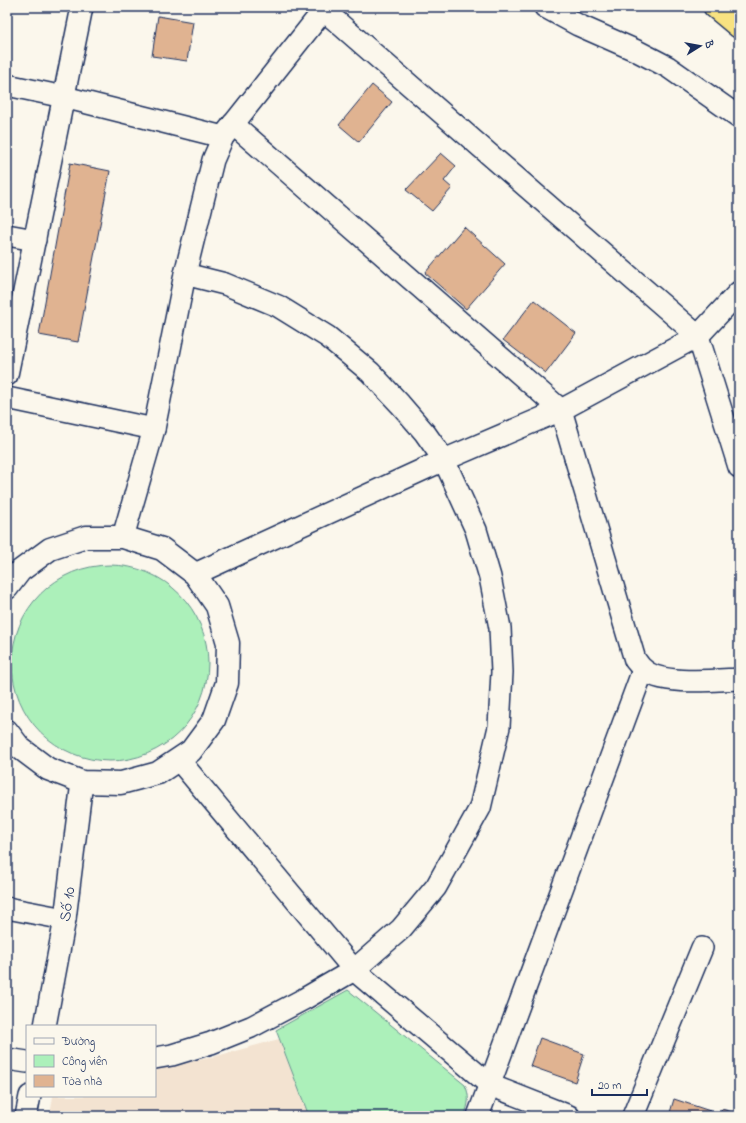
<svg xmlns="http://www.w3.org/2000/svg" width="746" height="1123" font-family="'Indie Flower',sans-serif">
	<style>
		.built { fill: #f3e3d1 }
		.green { fill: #acf0ba; stroke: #64908c }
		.building { fill: #e0b391; stroke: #1b2f5e }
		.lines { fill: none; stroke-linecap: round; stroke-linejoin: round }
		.street-casing { stroke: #1b2f5e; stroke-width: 24 }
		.secondary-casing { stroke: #1b2f5e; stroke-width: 25 }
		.highway-casing { stroke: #1b2f5e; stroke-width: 25 }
		.street { stroke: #fbf7ec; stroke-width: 21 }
		.secondary { stroke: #fbf7ec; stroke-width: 22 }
		.highway { stroke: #f8e281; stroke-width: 22 }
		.labels { text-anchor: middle; stroke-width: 3.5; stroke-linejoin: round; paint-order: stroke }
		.street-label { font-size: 16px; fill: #1b2f5e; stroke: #fbf7ec }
	</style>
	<rect width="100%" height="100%" fill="#fbf7ec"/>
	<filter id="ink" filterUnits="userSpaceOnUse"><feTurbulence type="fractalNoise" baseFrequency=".025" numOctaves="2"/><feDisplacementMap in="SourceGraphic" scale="8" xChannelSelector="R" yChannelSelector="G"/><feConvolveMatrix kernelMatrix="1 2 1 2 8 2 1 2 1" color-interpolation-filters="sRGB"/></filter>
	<g filter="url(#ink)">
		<polygon class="built" points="279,1039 309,1116 50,1116 53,1096 155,1096 155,1069 213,1057"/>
		<g class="green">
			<circle cx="110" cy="663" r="98"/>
			<path d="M348,990L465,1085C470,1096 469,1104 464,1116H309L276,1030Z"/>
		</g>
		<g class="building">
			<polygon points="158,16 193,22 187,61 152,56"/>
			<polygon points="372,85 392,102 359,142 339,125"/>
			<polygon points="441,153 456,166 444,181 452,188 432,211 406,190"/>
			<polygon points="70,163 110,171 78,342 39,335"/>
			<polygon points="464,227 505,264 466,309 425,273"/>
			<polygon points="534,300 576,333 546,373 503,340"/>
			<polygon points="540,1038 584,1054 575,1082 530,1066"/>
			<polygon points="674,1099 710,1111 708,1116 669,1116"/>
			<polygon points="722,1109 739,1114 739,1116 719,1116"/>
		</g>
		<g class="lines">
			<defs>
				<g id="street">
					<polyline points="320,7 698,336 739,467"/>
					<polyline points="545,7 578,25 637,51 668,67 739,117"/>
					<polyline points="7,85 64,97 223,137"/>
					<path d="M233,124L561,410L635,660C638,663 640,667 643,669C660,686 716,680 739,679"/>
					<polyline points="7,235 35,240"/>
					<polyline points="7,375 82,7"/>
					<polyline points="7,398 154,429"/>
					<polyline points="123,537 154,429 185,274 213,160 223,137 326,7"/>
					<polyline points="195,574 444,460 561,410 698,336 739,292"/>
					<polyline points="179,760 354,970 490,1085 569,1116"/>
					<polyline points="7,908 65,919"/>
					<polyline points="45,1026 65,919 82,782"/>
					<polyline points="155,1058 172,1055 211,1043 251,1027 304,999 354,970 401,929 436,887 480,808 499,727 502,672 500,628 490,577 476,530 444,460 425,433 400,404 370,372 328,337 278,306 225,284 185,274"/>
					<polyline points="7,1059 27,1062"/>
					<polyline points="26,1116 30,1096"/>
					<polyline points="478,1116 643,670"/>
					<polyline points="633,1116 702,948"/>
				</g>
				<polyline id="secondary" points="7,588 20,571 50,549 86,537 123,537 162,549 195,574 217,606 228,643 227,683 214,720 191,751 158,773 121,783 82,782 48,769 20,748 7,731"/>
				<polyline id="highway" points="715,7 739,27"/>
			</defs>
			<use href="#street" class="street-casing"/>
			<use href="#secondary" class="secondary-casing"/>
			<use href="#highway" class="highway-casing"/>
			<use href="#street" class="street"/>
			<use href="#secondary" class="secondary"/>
			<use href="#highway" class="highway"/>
		</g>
	</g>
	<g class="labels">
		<g class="street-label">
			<text transform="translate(66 904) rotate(-82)" y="6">Số 10</text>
		</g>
	</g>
	<rect width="746" height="1123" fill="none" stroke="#fbf7ec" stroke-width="24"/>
	<rect x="12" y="12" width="722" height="1099" fill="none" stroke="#1b2f5e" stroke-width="1.5" filter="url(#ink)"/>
	<rect x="26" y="1025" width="130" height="72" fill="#fbf7ec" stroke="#a1a7b3"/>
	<rect x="34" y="1038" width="20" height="6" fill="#fbf7ec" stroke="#a1a7b3"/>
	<text x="62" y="1045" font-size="12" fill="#1b2f5e">Đường</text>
	<rect x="34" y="1055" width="20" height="12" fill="#acf0ba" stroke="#a1a7b3"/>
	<text x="62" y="1065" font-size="12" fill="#1b2f5e">Công viên</text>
	<rect x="34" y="1075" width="20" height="12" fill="#e0b391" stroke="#a1a7b3"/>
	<text x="62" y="1085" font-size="12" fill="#1b2f5e">Tòa nhà</text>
	<g transform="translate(700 46) rotate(79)" stroke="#fbf7ec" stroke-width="3" paint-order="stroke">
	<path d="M0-3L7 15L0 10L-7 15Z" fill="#1b2f5e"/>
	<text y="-6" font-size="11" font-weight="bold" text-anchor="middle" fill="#1b2f5e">B</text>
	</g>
	<path d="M592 1089v6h55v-6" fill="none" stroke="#1b2f5e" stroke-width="2"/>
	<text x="598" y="1089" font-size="12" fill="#1b2f5e" stroke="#fbf7ec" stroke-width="3" paint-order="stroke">20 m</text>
</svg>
